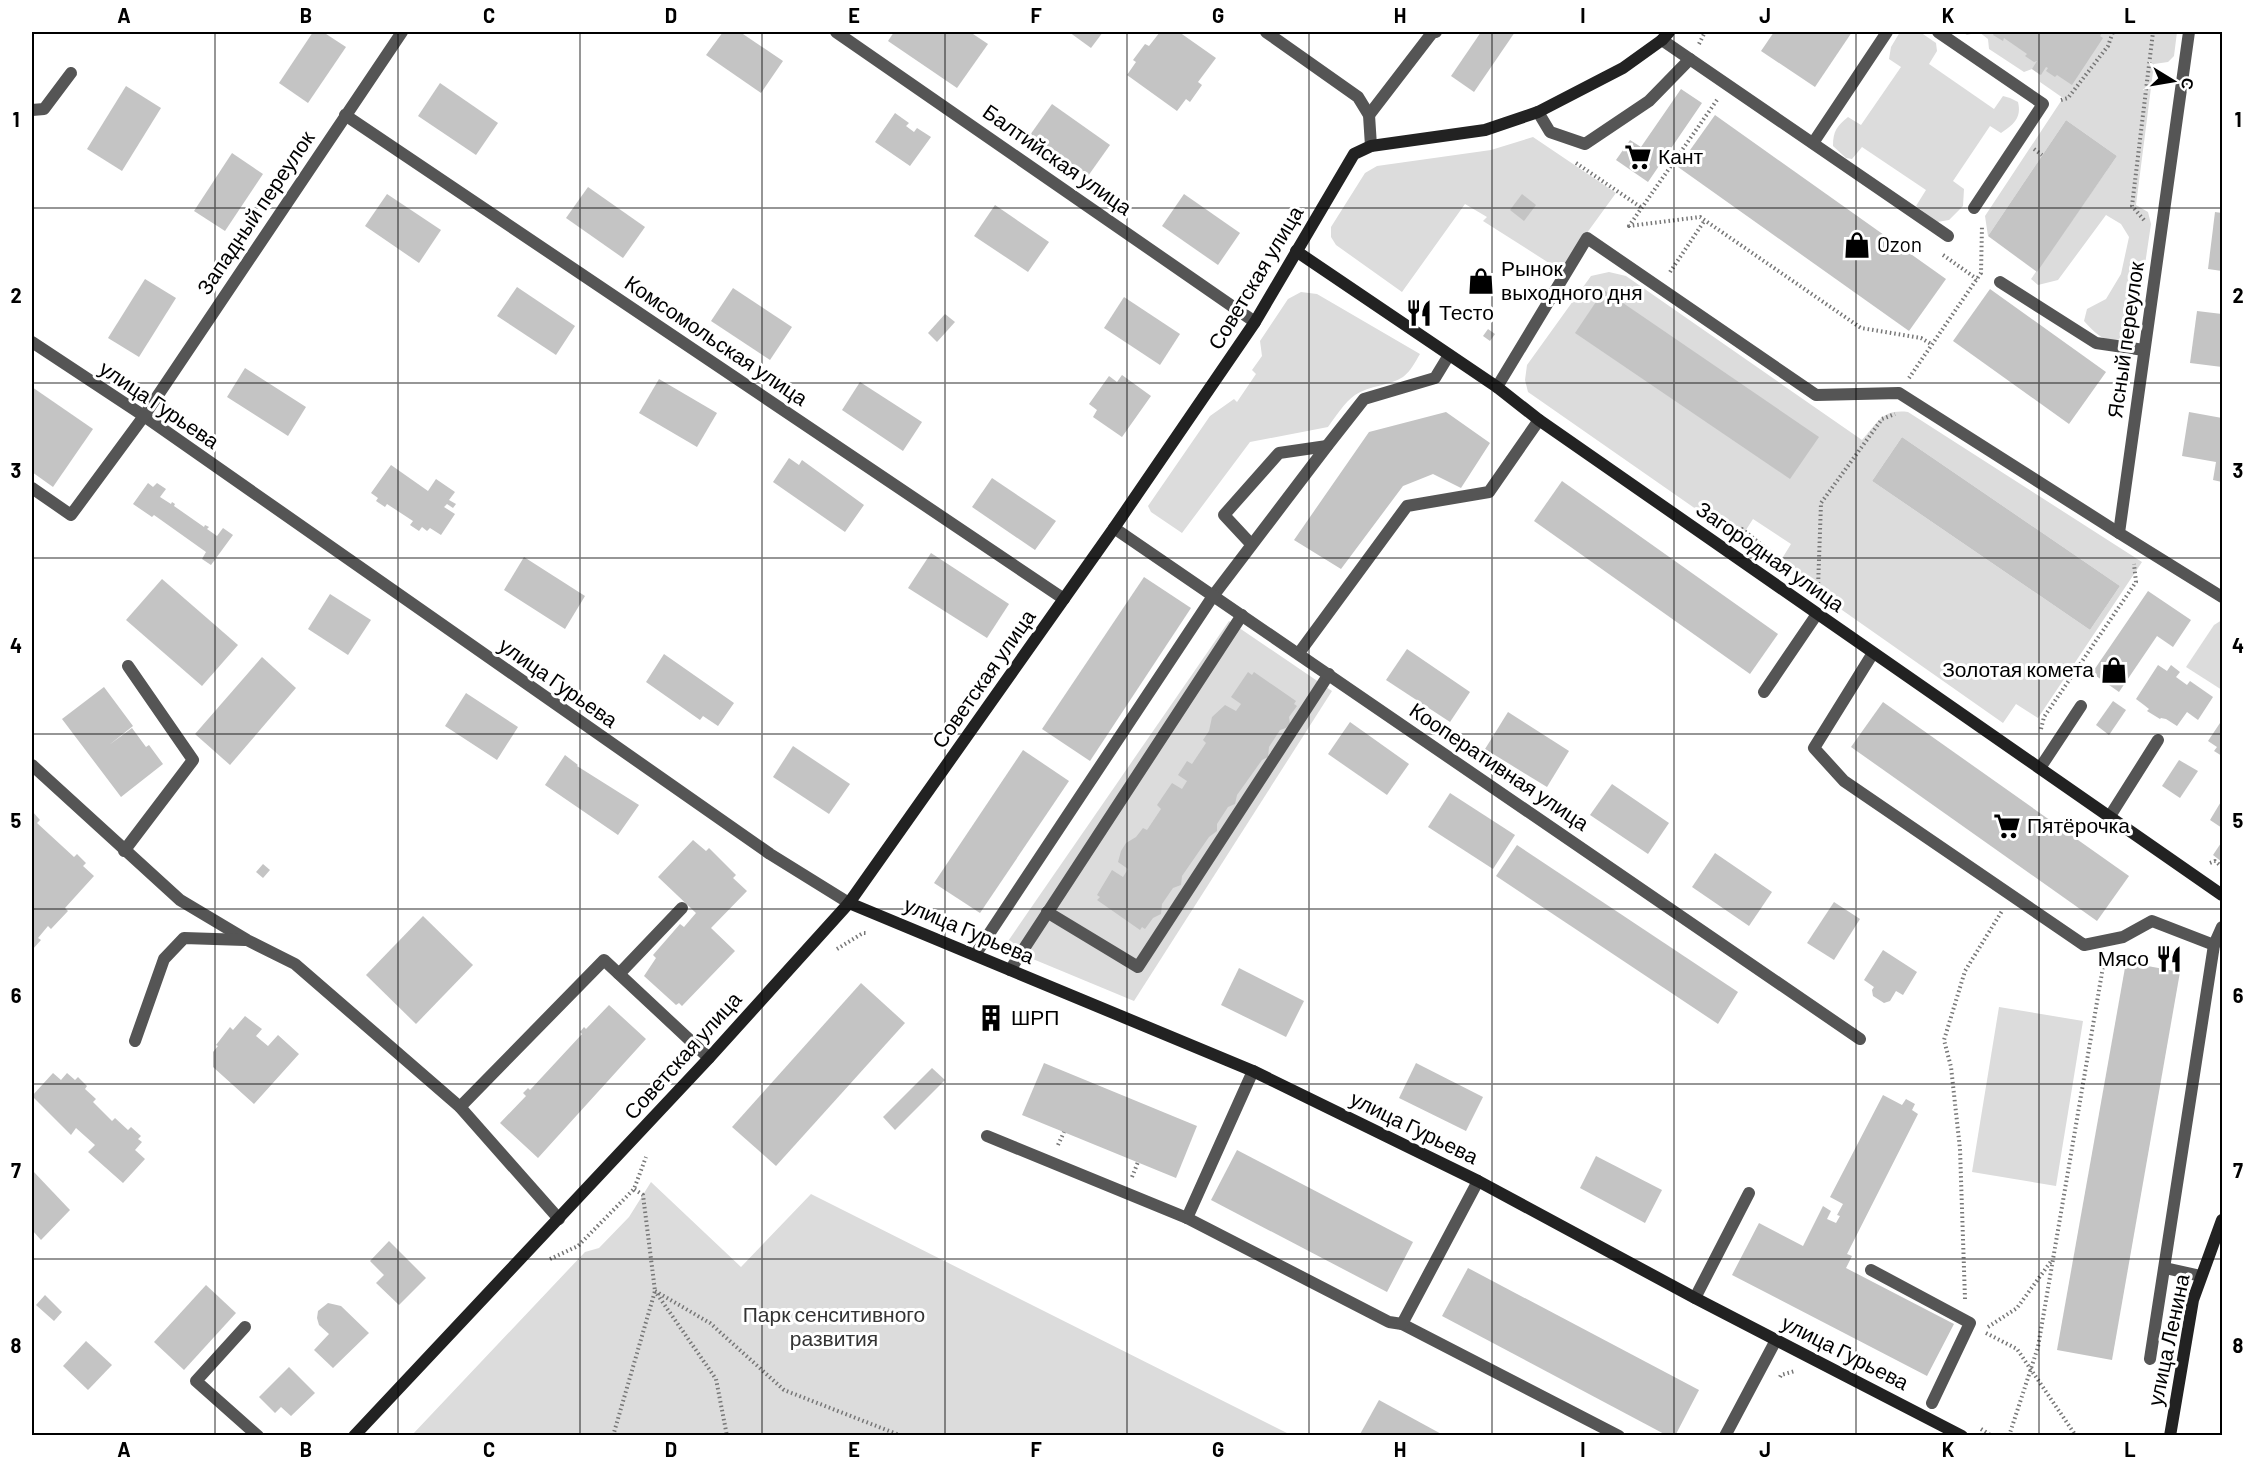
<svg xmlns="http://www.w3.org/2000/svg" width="2254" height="1467" font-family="Barlow,sans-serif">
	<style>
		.green { fill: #dcdcdc; fill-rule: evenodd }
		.building { fill: #c4c4c4 }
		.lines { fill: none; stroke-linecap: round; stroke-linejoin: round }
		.path { stroke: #777; stroke-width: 4; stroke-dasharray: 1.5 3; stroke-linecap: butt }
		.lane { stroke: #555; stroke-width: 12 }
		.street { stroke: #555; stroke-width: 12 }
		.secondary { stroke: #222; stroke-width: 12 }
		.grid { fill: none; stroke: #000; stroke-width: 1.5; stroke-opacity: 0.55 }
		.labels { text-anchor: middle; stroke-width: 6; stroke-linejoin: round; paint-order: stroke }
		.poi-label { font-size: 21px; fill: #000; stroke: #fff; text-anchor: start }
		.street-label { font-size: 21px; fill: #000; stroke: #fff }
		.park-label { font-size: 21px; fill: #333; stroke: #fff }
		.neatline { fill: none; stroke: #000; stroke-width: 2 }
		.grid-label { font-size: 20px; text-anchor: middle; font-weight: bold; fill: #000 }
	</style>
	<rect width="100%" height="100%" fill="#fff"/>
	<g class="green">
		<path d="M1900,32H1920L1936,43L1937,51L1929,64L1994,109L2003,96L2010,98L2018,102C2022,118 2013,125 2001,133L1990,126L1953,181L1964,189L1963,206L1949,220L1937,222L1916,206L1926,190L1862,147L1852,159L1846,158L1833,146C1833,131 1837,126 1848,117L1861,125L1901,67L1889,59L1891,47Z"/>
		<path d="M1962,32H2177L2174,56L2168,62L2154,64L2136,205L2148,212L2151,224L2135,332C2111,347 2101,340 2084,321L2087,309L2106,299L2121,274L2129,237L2121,224L2106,215L2058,280L2038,285L2031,279L2117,156L2066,120L1988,236L1985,216L2063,98L2040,82V75L2032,69L2024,72L1989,49L1988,39L1979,32L1967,35Z"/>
		<polygon points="1533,137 1616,193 1560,270 1483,221 1487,217 1465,204 1402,292 1336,245 1331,237 1331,227 1365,173 1377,166 1491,150"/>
		<path d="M1609,272L1626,276L1862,440C1878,423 1881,409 1908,412L2142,562L2038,718L2016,704L2003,723L1795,577L1783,557L1791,544L1753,519L1744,533L1726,530L1528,392L1525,380L1527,365L1591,276ZM1902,437L2120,586L2090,630L1872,481Z"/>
		<path d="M1301,292L1317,294L1420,354C1415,362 1411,371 1403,377C1389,386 1370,385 1355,395C1344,403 1336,416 1328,427L1250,442L1182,533L1151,512L1148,506L1210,416L1234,399L1237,402L1256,374L1252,370L1262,356L1260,341L1288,299Z"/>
		<polygon points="2222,620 2222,690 2186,667 2214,625"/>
		<polygon points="1229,621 1332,691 1134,1001 1004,947"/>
		<polygon points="1999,1007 2083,1021 2056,1186 1972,1172"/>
		<polygon points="651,1182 741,1267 811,1194 1291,1435 412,1435 585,1252 599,1248 629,1217"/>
	</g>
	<g class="building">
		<polygon points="313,32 323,32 346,47 308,103 279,83"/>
		<polygon points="723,32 740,32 783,61 761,93 706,55"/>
		<polygon points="894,32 970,32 988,44 957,88 888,41"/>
		<polygon points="1069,32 1103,32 1091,48"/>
		<polygon points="1160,32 1179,32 1216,58 1198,82 1202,85 1190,102 1186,99 1177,111 1127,75 1136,62 1133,60 1145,44 1149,46"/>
		<polygon points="1481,32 1515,32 1474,92 1451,76"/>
		<polygon points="1774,32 1852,32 1815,87 1761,51"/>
		<polygon points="1995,32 2099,32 2102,33 2100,36 2103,38 2072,85 2057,75 2055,77 2046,71 2048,68 2046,67 2041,75 2032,69 2037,61 2034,62 2025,56 2027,54 2004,38 2003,41 1993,35"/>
		<polygon points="440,83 498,123 476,155 418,116"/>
		<polygon points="126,86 161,108 122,171 87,149"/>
		<polygon points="1681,89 1702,103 1648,182 1616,160 1630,140 1641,147"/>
		<polygon points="1052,104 1110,145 1088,176 1030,135"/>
		<polygon points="895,113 909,123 906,126 914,132 917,128 931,137 910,166 875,142"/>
		<polygon points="1715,115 1946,279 1909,331 1678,167"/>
		<polygon points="2066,120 2117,156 2037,272 1988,236"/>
		<polygon points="232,153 263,174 225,231 194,211"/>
		<polygon points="588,187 645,227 623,258 566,218"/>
		<polygon points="387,194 441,230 419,263 365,226"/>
		<polygon points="1184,194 1240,233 1218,265 1162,226"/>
		<polygon points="1522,194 1536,205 1524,221 1510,210"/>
		<polygon points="995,205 1049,242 1028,272 974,236"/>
		<polygon points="2215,212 2222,213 2222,271 2208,269"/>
		<polygon points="145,279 176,298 139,357 108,338"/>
		<polygon points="517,287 575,326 556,355 497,316"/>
		<polygon points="733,288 792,327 770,360 711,321"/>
		<polygon points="1990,289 2106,372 2069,424 1953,341"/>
		<polygon points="1604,290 1819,437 1790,479 1575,333"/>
		<polygon points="1124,297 1180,334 1160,365 1104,328"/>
		<polygon points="2197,311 2222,314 2222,367 2190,363"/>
		<polygon points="945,314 955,322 937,342 928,333"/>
		<polygon points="1488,329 1495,334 1490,341 1483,336"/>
		<polygon points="245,368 306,407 288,436 227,397"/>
		<polygon points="1122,375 1151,396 1122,437 1093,417 1097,410 1089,404 1109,376 1117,382"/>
		<polygon points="659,379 717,413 697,447 639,413"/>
		<polygon points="860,382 922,422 903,451 842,410"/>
		<polygon points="32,387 93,429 53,487 32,472"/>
		<polygon points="1446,412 1490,443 1461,488 1433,474 1403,486 1341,569 1294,540 1369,432"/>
		<polygon points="2189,412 2222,418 2222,482 2213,480 2216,462 2182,456"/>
		<polygon points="1902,437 2120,586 2090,630 1872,481"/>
		<polygon points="789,458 799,465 802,460 864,505 845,532 773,482"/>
		<polygon points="391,465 428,491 436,479 455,492 449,500 456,504 453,508 447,504 444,507 455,514 441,535 430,528 427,531 422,527 419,531 410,525 413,521 387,504 385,507 376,501 378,498 371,493"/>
		<polygon points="992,478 1056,521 1035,550 972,507"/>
		<polygon points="1562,481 1778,634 1750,674 1534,521"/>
		<polygon points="148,483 153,487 157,483 166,489 160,497 171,504 172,502 175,504 174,506 204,527 205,525 209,527 207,529 217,536 223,528 233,535 211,565 202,559 206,552 154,515 152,517 133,504"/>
		<polygon points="931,553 1009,604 987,638 908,588"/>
		<polygon points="524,557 585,596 565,629 504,590"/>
		<polygon points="1144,577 1191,608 1090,761 1042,729"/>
		<polygon points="162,579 238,645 202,686 126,620"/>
		<polygon points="2148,591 2191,620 2173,647 2157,636 2119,692 2092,673"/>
		<polygon points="330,594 371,620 348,655 308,629"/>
		<polygon points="1407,649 1470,692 1450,722 1386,680"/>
		<polygon points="664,654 734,703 718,726 703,716 700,720 646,682"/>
		<polygon points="262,657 296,688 230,765 195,734"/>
		<polygon points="2158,665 2167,671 2171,665 2180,672 2176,677 2187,685 2190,681 2213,697 2198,720 2187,712 2177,726 2166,719 2161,718 2160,719 2147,711 2149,709 2144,705 2136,699"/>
		<polygon points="1248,672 1252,675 1254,672 1296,701 1294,704 1297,706 1289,717 1290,724 1286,728 1280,730 1269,747 1268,757 1262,760 1237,795 1235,804 1228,807 1217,824 1217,831 1209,837 1182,876 1181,885 1173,888 1162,904 1161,914 1153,918 1145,929 1142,927 1140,930 1097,900 1100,897 1097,895 1112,870 1123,877 1128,869 1118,862 1121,851 1126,843 1136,837 1143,828 1147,830 1161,809 1157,805 1172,783 1182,789 1187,781 1178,775 1187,761 1192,764 1206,743 1203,740 1209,731 1212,717 1225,705 1236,711 1241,704 1231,697"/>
		<polygon points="104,687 133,726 109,745 132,728 146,747 149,745 163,764 121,797 62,719"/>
		<polygon points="466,693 518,727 497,760 445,726"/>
		<polygon points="2113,701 2126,710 2109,735 2096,725"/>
		<polygon points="1883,702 2129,876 2097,921 1851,747"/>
		<polygon points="1508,712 1569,751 1547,787 1485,749"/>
		<polygon points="1350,722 1409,764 1387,795 1328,754"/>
		<polygon points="2220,723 2222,724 2222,756 2214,751 2217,747 2208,741"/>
		<polygon points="793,746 850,784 829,814 773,777"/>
		<polygon points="1023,750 1069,781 980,913 934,883"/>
		<polygon points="565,755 578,765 577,766 639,805 618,835 545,785"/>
		<polygon points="2179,760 2198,771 2180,798 2162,786"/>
		<polygon points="1612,784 1669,823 1648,854 1590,815"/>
		<polygon points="1450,793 1515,835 1493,869 1428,827"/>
		<polygon points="2222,800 2222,828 2210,820"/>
		<polygon points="32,811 40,820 37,823 74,857 77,854 86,863 83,866 94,876 65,908 68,911 51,929 48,926 38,938 41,940 32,950"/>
		<polygon points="693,840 706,851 709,848 736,875 733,878 747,891 711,928 735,951 682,1006 679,1003 676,1005 644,976 656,958 653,955 680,924 684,927 696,913 658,877"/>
		<polygon points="2221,843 2222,845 2222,862 2213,855"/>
		<polygon points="1517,845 1738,992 1718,1024 1496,876"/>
		<polygon points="1715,853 1772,892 1749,926 1692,887"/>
		<polygon points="263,864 270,870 263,878 256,872"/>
		<polygon points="1834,902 1860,919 1834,960 1807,943"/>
		<polygon points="423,916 473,965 416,1024 366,975"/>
		<polygon points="1883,950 1917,972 1903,995 1896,991 1890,1001 1884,1003 1873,996 1872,990 1874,987 1864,980"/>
		<polygon points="2126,962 2180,972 2112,1360 2057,1350"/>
		<polygon points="1239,968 1304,1001 1286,1037 1221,1005"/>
		<polygon points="861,983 905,1023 776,1166 732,1127"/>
		<polygon points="609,1005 646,1039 538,1158 500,1123 526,1096 523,1093 528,1088 530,1090 582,1034 580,1032 584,1027 586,1029"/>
		<polygon points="989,1012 997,1017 992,1024 984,1019"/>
		<polygon points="245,1016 262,1029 256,1036 268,1046 278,1035 299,1054 254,1104 213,1067 213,1052 218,1046 216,1045 230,1027 233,1030"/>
		<polygon points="1044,1063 1197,1126 1176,1178 1022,1115"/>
		<polygon points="1416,1063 1483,1097 1466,1131 1399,1098"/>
		<polygon points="932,1068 945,1080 895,1130 883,1117"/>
		<polygon points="53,1073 61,1080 67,1073 75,1080 78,1077 87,1086 85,1089 96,1099 93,1102 112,1121 115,1118 128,1130 131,1127 141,1136 138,1139 142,1142 135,1150 145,1159 123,1183 88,1152 95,1145 76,1128 71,1135 32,1096"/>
		<polygon points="1883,1095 1902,1105 1906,1099 1915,1104 1912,1110 1918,1114 1847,1254 1852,1256 1846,1268 1954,1324 1927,1376 1732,1275 1759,1223 1803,1246 1823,1206 1831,1211 1827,1219 1836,1223 1840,1216 1837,1215 1843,1204 1830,1197"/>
		<polygon points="1237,1150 1413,1242 1387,1292 1211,1200"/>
		<polygon points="1596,1156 1662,1190 1645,1223 1580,1188"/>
		<polygon points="32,1170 70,1210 41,1240 32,1230"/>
		<polygon points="389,1241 426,1278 399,1305 376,1283 384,1275 370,1261"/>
		<polygon points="1468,1268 1699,1390 1675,1436 1668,1436 1442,1316"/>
		<polygon points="206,1285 236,1313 184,1370 154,1342"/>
		<polygon points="45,1295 62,1312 54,1321 36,1305"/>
		<polygon points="328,1303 341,1306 369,1333 333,1368 314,1350 329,1334 319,1325 317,1318 318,1311"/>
		<polygon points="86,1341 112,1365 88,1390 63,1366"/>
		<polygon points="289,1367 315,1393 291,1416 281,1407 275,1413 259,1397"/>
		<polygon points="1379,1400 1445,1436 1359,1436"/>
	</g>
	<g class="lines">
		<g class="path">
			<polyline points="1699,44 1705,32"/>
			<polyline points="1717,100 1629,226 1700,217 1861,328 1921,338 1931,344"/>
			<polyline points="2061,100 2068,98 2108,46 2113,32"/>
			<polyline points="2034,149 2042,155"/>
			<polyline points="1576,163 1642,208"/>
			<polyline points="2144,220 2132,206 2153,32"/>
			<polyline points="1943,255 1977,279"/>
			<polyline points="1670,272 1705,220"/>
			<polyline points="1909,378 1981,273 1982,225"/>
			<polyline points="1728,526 1742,529 1790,568"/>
			<polyline points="1818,588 1821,503 1882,419 1895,414"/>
			<polyline points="2041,729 2044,717 2136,582 2134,564"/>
			<polyline points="2210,863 2215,861 2222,867"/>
			<polyline points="837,949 863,933 867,933"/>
			<polyline points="1058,1145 1064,1132"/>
			<polyline points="1132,1177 1138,1162"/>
			<polyline points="550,1259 578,1246 634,1189 646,1157"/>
			<polyline points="655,1291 710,1323 784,1390 902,1436"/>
			<polyline points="657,1294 716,1379 727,1436"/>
			<polyline points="1965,1299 1960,1149 1951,1067 1944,1040 1965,971 2002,911"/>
			<polyline points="1988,1327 2017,1308 2052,1260"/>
			<polyline points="1986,1333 2017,1349 2076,1436"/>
			<polyline points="1780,1377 1781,1375 1795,1371"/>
			<polyline points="1981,1429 1992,1436"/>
			<polyline points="613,1436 655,1291 643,1195 634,1189"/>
			<polyline points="2009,1436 2038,1347 2104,961"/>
		</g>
		<g class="lane">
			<polyline points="1938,32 2043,104 1974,208"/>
			<polyline points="1662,40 1948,236"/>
			<polyline points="32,110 44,109 71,73"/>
			<polyline points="1538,112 1550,132 1585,144 1649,101 1690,59"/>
			<polyline points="1369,115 1432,33 1436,32"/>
			<polyline points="1813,143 1887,32"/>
			<polyline points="2000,282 2096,343 2144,350"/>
			<polyline points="1497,387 1587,238 1816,395 1899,393 2119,533"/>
			<polyline points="32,488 71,515 144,416"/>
			<polyline points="1251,544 1224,515 1279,453 1327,446"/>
			<polyline points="1299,653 1407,506 1489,492 1539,420"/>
			<polyline points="1873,653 1814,748 1844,781 2084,945 2123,937 2152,921 2214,945"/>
			<polyline points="1764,692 1817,614"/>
			<polyline points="32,765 180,900 247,940 295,964 460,1107 559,1219"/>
			<polyline points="2040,768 2081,706"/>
			<polyline points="2110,816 2158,740"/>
			<polyline points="124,851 193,760 128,666"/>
			<polyline points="1047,912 1138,967 1329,674"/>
			<polyline points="975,955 1213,596 1327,446 1364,399 1435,378 1449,355"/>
			<polyline points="1010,970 1242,615"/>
			<polyline points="619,974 682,908"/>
			<polyline points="135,1041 164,959 184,938 245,940"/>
			<polyline points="460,1107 604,960 709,1058"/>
			<polyline points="987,1136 1187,1218 1389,1322 1402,1324 1619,1436"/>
			<polyline points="1187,1218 1253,1071"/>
			<polyline points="2165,1268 2201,1276"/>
			<polyline points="1871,1270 1970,1323 1932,1403"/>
			<polyline points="1695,1298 1749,1193"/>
			<polyline points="1402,1324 1478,1181"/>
			<polyline points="245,1327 196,1381 258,1436"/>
			<polyline points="2150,1359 2214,945 2222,927"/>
			<polyline points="1725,1436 1776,1340"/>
		</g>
		<g class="street">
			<polyline points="836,32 1255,322"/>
			<polyline points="1266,32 1358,97 1369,115 1371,146"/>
			<polyline points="2189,32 2119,533 2222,597"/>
			<polyline points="345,115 1064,599"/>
			<polyline points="32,342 144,416 770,854 849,903"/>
			<polyline points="144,416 402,32"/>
			<polyline points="1114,528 1860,1039"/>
		</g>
		<g class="secondary">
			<polyline points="1296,251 1497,387 1539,420 2222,895"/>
			<polyline points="849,903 1253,1071 1478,1181 1695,1298 1962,1436"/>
			<polyline points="354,1436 709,1058 849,903 1114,528 1255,322 1354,154 1371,146 1485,130 1538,112 1623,68 1662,40 1669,32"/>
			<polyline points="2170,1436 2193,1300 2222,1220"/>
		</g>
	</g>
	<path class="grid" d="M215,32V1436M398,32V1436M580,32V1436M762,32V1436M945,32V1436M1127,32V1436M1309,32V1436M1492,32V1436M1674,32V1436M1856,32V1436M2039,32V1436M32,208H2222M32,383H2222M32,558H2222M32,734H2222M32,909H2222M32,1084H2222M32,1259H2222"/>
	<defs>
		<symbol id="supermarket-bare" viewBox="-9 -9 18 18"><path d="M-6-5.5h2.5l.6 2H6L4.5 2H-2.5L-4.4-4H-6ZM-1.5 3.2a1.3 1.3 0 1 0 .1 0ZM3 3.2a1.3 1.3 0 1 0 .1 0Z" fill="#000" stroke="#fff" stroke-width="2.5" paint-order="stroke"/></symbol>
		<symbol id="shop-bare" viewBox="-9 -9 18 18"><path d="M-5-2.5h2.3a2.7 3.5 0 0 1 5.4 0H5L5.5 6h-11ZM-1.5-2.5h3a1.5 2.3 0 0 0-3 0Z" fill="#000" stroke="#fff" stroke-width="2.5" paint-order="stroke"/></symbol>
		<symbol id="restaurant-bare" viewBox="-9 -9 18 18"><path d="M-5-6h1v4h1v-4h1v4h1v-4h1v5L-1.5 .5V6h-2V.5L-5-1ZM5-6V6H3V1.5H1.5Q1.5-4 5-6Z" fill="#000" stroke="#fff" stroke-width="2.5" paint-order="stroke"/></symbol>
		<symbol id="building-bare" viewBox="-9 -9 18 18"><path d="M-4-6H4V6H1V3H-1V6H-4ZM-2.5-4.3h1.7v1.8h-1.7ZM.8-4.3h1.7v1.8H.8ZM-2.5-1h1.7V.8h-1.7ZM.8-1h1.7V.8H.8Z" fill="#000" stroke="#fff" stroke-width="2.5" paint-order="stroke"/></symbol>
	</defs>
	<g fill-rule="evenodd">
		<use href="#supermarket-bare" x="1619" y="138" width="38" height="38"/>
		<use href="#shop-bare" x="1838" y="226" width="38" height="38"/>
		<use href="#shop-bare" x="1462" y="262" width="38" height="38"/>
		<use href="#restaurant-bare" x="1400" y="294" width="38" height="38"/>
		<use href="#shop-bare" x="2095" y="651" width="38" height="38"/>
		<use href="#supermarket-bare" x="1988" y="807" width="38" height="38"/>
		<use href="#restaurant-bare" x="2150" y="940" width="38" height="38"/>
		<use href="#building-bare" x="972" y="999" width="38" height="38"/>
	</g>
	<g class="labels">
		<g class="poi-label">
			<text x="1658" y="164">Кант</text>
			<text x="1877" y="252">Ozon</text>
			<text x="1501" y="276">Рынок<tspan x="1501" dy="24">выходного дня</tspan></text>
			<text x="1439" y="320">Тесто</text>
			<text x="2094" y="677" text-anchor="end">Золотая комета</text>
			<text x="2027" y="833">Пятёрочка</text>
			<text x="2149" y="966" text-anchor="end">Мясо</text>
			<text x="1011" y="1025">ШРП</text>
		</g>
		<g class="street-label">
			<text transform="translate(1057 160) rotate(35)" y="7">Балтийская улица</text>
			<text transform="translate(256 213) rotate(-56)" y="7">Западный переулок</text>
			<text transform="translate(1256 278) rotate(-59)" y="7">Советская улица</text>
			<text transform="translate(2126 340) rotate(-82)" y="7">Ясный переулок</text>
			<text transform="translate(716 341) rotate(34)" y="7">Комсомольская улица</text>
			<text transform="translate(159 405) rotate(34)" y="7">улица Гурьева</text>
			<text transform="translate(1770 557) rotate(35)" y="7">Загородная улица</text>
			<text transform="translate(984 679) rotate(-55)" y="7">Советская улица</text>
			<text transform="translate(558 683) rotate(35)" y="7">улица Гурьева</text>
			<text transform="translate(1499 767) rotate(34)" y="7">Кооперативная улица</text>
			<text transform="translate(969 931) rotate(23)" y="7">улица Гурьева</text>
			<text transform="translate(683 1056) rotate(-48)" y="7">Советская улица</text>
			<text transform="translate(1414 1128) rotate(26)" y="7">улица Гурьева</text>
			<text transform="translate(2169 1340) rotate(-78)" y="7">улица Ленина</text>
			<text transform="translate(1845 1353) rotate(27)" y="7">улица Гурьева</text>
		</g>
		<g class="park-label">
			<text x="834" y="1322">Парк сенситивного<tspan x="834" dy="24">развития</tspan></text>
		</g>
	</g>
	<rect width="2254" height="1467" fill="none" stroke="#ffffff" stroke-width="66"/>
	<g transform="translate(2173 81) rotate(101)" stroke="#ffffff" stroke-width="4.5" paint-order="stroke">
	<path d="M0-4.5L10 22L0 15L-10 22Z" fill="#000000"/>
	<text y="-9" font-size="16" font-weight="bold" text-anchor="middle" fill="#000000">С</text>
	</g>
	<rect x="33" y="33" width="2188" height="1401" class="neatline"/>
	<g class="grid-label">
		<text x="124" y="23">A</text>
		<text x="306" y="23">B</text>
		<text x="489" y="23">C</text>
		<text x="671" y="23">D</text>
		<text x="854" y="23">E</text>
		<text x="1036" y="23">F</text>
		<text x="1218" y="23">G</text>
		<text x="1400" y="23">H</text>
		<text x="1583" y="23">I</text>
		<text x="1765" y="23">J</text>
		<text x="1948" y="23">K</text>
		<text x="2130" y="23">L</text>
		<text x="16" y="127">1</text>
		<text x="2238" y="127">1</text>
		<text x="16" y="303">2</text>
		<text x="2238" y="303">2</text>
		<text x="16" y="478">3</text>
		<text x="2238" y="478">3</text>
		<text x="16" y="653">4</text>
		<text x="2238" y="653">4</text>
		<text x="16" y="828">5</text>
		<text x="2238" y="828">5</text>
		<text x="16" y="1003">6</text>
		<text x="2238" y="1003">6</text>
		<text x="16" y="1178">7</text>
		<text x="2238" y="1178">7</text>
		<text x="16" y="1353">8</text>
		<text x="2238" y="1353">8</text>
		<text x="124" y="1457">A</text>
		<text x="306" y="1457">B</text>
		<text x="489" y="1457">C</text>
		<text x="671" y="1457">D</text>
		<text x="854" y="1457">E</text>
		<text x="1036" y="1457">F</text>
		<text x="1218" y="1457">G</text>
		<text x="1400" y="1457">H</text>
		<text x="1583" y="1457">I</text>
		<text x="1765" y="1457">J</text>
		<text x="1948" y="1457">K</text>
		<text x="2130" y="1457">L</text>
	</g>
</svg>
